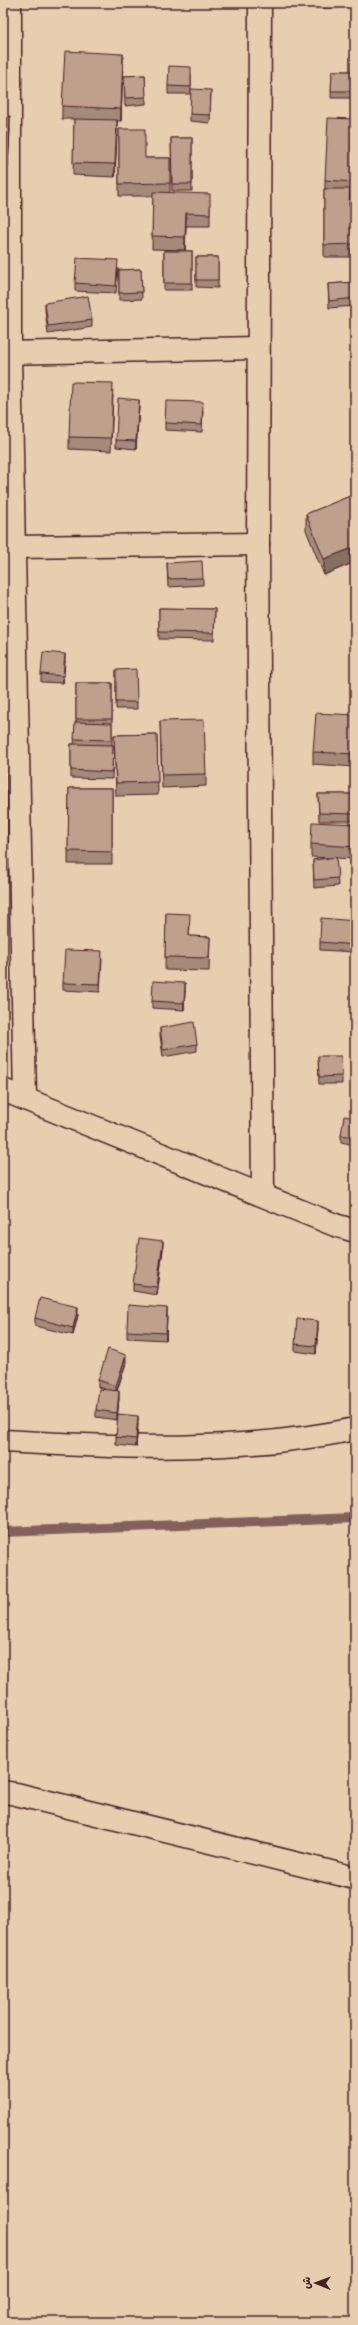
<svg xmlns="http://www.w3.org/2000/svg" width="358" height="2325" font-family="Pangolin,'Playpen Sans Arabic',sans-serif">
	<style>
		.lines { fill: none; stroke-linecap: round; stroke-linejoin: round }
		.stream { stroke: #84605c; stroke-width: 10 }
		.minor-casing { stroke: #4a1f2b; stroke-width: 25 }
		.minor { stroke: #e7ceaf; stroke-width: 22 }
		.wall { fill: #a38a79; stroke: #4a1f2b }
		.shaded-wall { fill: #857063; stroke: #4a1f2b }
		.building { fill: #bea08d; stroke: #4a1f2b }
	</style>
	<rect width="100%" height="100%" fill="#e7ceaf"/>
	<filter id="ink" filterUnits="userSpaceOnUse"><feTurbulence type="fractalNoise" baseFrequency=".025" numOctaves="2"/><feDisplacementMap in="SourceGraphic" scale="8" xChannelSelector="R" yChannelSelector="G"/><feConvolveMatrix kernelMatrix="1 2 1 2 8 2 1 2 1" color-interpolation-filters="sRGB"/></filter>
	<g filter="url(#ink)">
		<g class="lines">
			<polyline class="stream" points="3,1532 355,1518"/>
			<defs>
				<g id="minor">
					<polyline points="10,3 10,353 25,1099"/>
					<polyline points="260,3 258,544 263,1195"/>
					<polyline points="3,353 258,348"/>
					<polyline points="13,547 258,544"/>
					<polyline points="3,1090 335,1225 355,1231"/>
					<path d="M3,1441C120,1448 240,1453 355,1429"/>
					<polyline points="3,1792 16,1794 355,1878"/>
				</g>
			</defs>
			<use href="#minor" class="minor-casing"/>
			<use href="#minor" class="minor"/>
		</g>
		<g class="wall">
			<polygon points="308,3 339,3 339,8 309,8"/>
			<polygon points="123,66 121,121 117,121 115,177 73,175 74,119 62,119 62,106"/>
			<polygon points="332,71 355,71 355,98 331,98"/>
			<polygon points="191,74 191,94 168,94 168,86"/>
			<polygon points="145,75 146,104 125,106 124,76"/>
			<polygon points="211,90 210,123 190,121 190,114"/>
			<polygon points="3,116 10,129 8,166 3,166"/>
			<polygon points="355,119 355,194 350,194 350,205 355,205 355,257 324,257 324,189 325,189 325,180"/>
			<polygon points="119,129 145,158 170,158 170,193 210,207 210,226 186,226 185,250 152,249 153,196 119,196"/>
			<polygon points="171,138 192,138 192,191 172,191"/>
			<rect x="164" y="251" width="28" height="39"/>
			<polygon points="196,257 218,257 218,288 196,287"/>
			<polygon points="118,268 116,293 75,291 75,283"/>
			<polygon points="141,269 142,299 119,300 119,270"/>
			<polygon points="355,282 355,306 329,308 328,284"/>
			<polygon points="45,303 92,320 92,327 48,334 45,310"/>
			<polygon points="113,395 111,451 69,449 69,437"/>
			<polygon points="139,407 136,449 116,447 116,440"/>
			<polygon points="203,410 202,432 165,430 165,423"/>
			<polygon points="355,494 355,562 324,575 306,530 306,514"/>
			<polygon points="167,563 203,578 203,585 168,587"/>
			<polygon points="159,608 215,609 214,640 159,639"/>
			<polygon points="65,661 63,683 41,682 41,674"/>
			<polygon points="116,670 137,702 137,709 116,709"/>
			<polygon points="76,683 112,683 112,745 113,745 112,779 71,778 71,744 74,744 76,722"/>
			<polygon points="355,715 355,767 313,764 313,752"/>
			<polygon points="160,721 206,774 206,786 162,788"/>
			<polygon points="157,734 158,795 116,796 114,735"/>
			<polygon points="69,788 112,788 112,864 68,864"/>
			<polygon points="318,794 355,794 355,821 319,821"/>
			<polygon points="355,824 355,859 336,858 338,886 314,888 313,860 329,858 311,857 311,844"/>
			<polygon points="166,913 190,927 189,936 210,937 209,971 165,970"/>
			<polygon points="355,921 355,952 320,950 320,942"/>
			<polygon points="102,959 100,992 63,990 63,983"/>
			<polygon points="185,991 184,1010 152,1008 152,1001"/>
			<polygon points="160,1028 197,1044 197,1051 163,1057 160,1035"/>
			<polygon points="318,1056 342,1076 342,1084 319,1084"/>
			<polygon points="355,1118 355,1145 341,1142 341,1135"/>
			<polygon points="163,1249 157,1295 133,1291 133,1284"/>
			<polygon points="78,1315 73,1335 35,1326 35,1318"/>
			<polygon points="167,1315 166,1340 127,1338 127,1331"/>
			<polygon points="318,1328 316,1354 295,1351 295,1344"/>
			<polygon points="126,1363 117,1391 119,1398 117,1420 96,1417 96,1410 105,1389 98,1387 98,1380"/>
			<polygon points="138,1424 136,1447 116,1445 116,1437"/>
		</g>
		<g class="shaded-wall">
			<polygon points="123,54 123,66 121,121 121,109"/>
			<polygon points="10,116 10,129 8,166 8,154"/>
			<polygon points="117,120 117,133 115,177 115,164"/>
			<polygon points="186,213 186,226 185,250 185,237"/>
			<polygon points="139,400 139,407 136,449 136,441"/>
			<polygon points="355,547 355,562 324,575 324,559"/>
			<polygon points="65,654 65,661 63,683 63,676"/>
			<polygon points="185,983 185,991 184,1010 184,1003"/>
			<polygon points="163,1241 163,1249 157,1295 157,1287"/>
			<polygon points="78,1307 78,1315 73,1335 73,1328"/>
			<polygon points="167,1308 167,1315 166,1340 166,1333"/>
			<polygon points="318,1321 318,1328 316,1354 316,1346"/>
			<polygon points="126,1355 126,1363 116,1393 116,1386"/>
			<polygon points="119,1391 119,1398 117,1420 117,1413"/>
			<polygon points="138,1416 138,1424 136,1447 136,1439"/>
		</g>
		<g class="building">
			<polygon points="65,51 123,54 121,109 62,106"/>
			<polygon points="169,66 191,67 191,87 168,86"/>
			<polygon points="332,71 355,71 355,91 331,91"/>
			<polygon points="145,75 146,97 125,98 124,76"/>
			<polygon points="191,89 211,90 210,115 190,114"/>
			<polygon points="3,116 10,116 8,154 3,153"/>
			<polygon points="328,118 355,119 355,182 325,180"/>
			<polygon points="74,119 117,120 115,164 73,163"/>
			<polygon points="119,129 145,129 145,158 170,158 170,183 119,184"/>
			<polygon points="171,138 192,138 192,184 172,184"/>
			<polygon points="324,189 350,189 349,205 355,205 355,244 324,245"/>
			<polygon points="153,192 210,194 210,214 186,213 185,237 152,236"/>
			<rect x="164" y="251" width="28" height="32"/>
			<rect x="196" y="257" width="22" height="23"/>
			<polygon points="77,258 118,260 116,286 75,283"/>
			<polygon points="141,269 142,292 119,293 119,270"/>
			<polygon points="355,282 355,298 329,301 328,284"/>
			<polygon points="88,296 92,320 48,326 45,303"/>
			<polygon points="71,382 113,383 111,438 69,437"/>
			<polygon points="118,398 139,400 136,441 116,440"/>
			<polygon points="166,401 203,402 202,425 165,423"/>
			<polygon points="355,494 355,547 324,559 306,514"/>
			<polygon points="202,561 203,578 168,579 167,563"/>
			<polygon points="159,608 215,609 214,633 159,632"/>
			<polygon points="43,652 65,654 63,676 41,674"/>
			<polygon points="136,669 137,702 116,702 116,670"/>
			<rect x="76" y="683" width="36" height="36"/>
			<polygon points="316,713 355,715 355,754 313,752"/>
			<polygon points="204,720 206,774 162,775 160,721"/>
			<polygon points="75,722 112,723 112,740 74,739"/>
			<polygon points="157,734 158,782 116,783 114,735"/>
			<polygon points="71,744 113,745 112,772 71,770"/>
			<polygon points="69,788 112,788 112,852 68,851"/>
			<polygon points="318,794 355,794 355,814 319,813"/>
			<polygon points="312,822 355,824 355,847 311,844"/>
			<polygon points="336,857 338,878 314,880 313,860"/>
			<polygon points="166,913 190,914 189,936 210,937 209,958 165,957"/>
			<polygon points="321,918 355,921 355,945 320,942"/>
			<polygon points="65,950 102,951 100,984 63,983"/>
			<polygon points="153,981 185,983 184,1003 152,1001"/>
			<polygon points="194,1022 197,1044 163,1050 160,1028"/>
			<polygon points="318,1056 341,1056 342,1076 319,1077"/>
			<polygon points="344,1116 355,1118 355,1137 341,1135"/>
			<polygon points="139,1238 163,1241 157,1287 133,1284"/>
			<polygon points="40,1298 78,1307 73,1328 35,1318"/>
			<polygon points="128,1305 167,1308 166,1333 127,1331"/>
			<polygon points="297,1319 318,1321 316,1346 295,1344"/>
			<polygon points="108,1349 126,1355 116,1386 98,1380"/>
			<polygon points="99,1389 119,1391 117,1413 96,1410"/>
			<polygon points="118,1414 138,1416 136,1439 116,1437"/>
		</g>
	</g>
	<rect width="358" height="2325" fill="none" stroke="#e7ceaf" stroke-width="16"/>
	<rect x="8" y="8" width="342" height="2309" fill="none" stroke="#4a1f2b" stroke-width="1.5" filter="url(#ink)"/>
	<g transform="translate(316 2283) rotate(271)" stroke="#e7ceaf" stroke-width="3" paint-order="stroke">
	<path d="M0-3L7 15L0 10L-7 15Z" fill="#4a1f2b"/>
	<text y="-6" font-size="11" font-weight="bold" text-anchor="middle" fill="#4a1f2b">ش</text>
	</g>
</svg>
